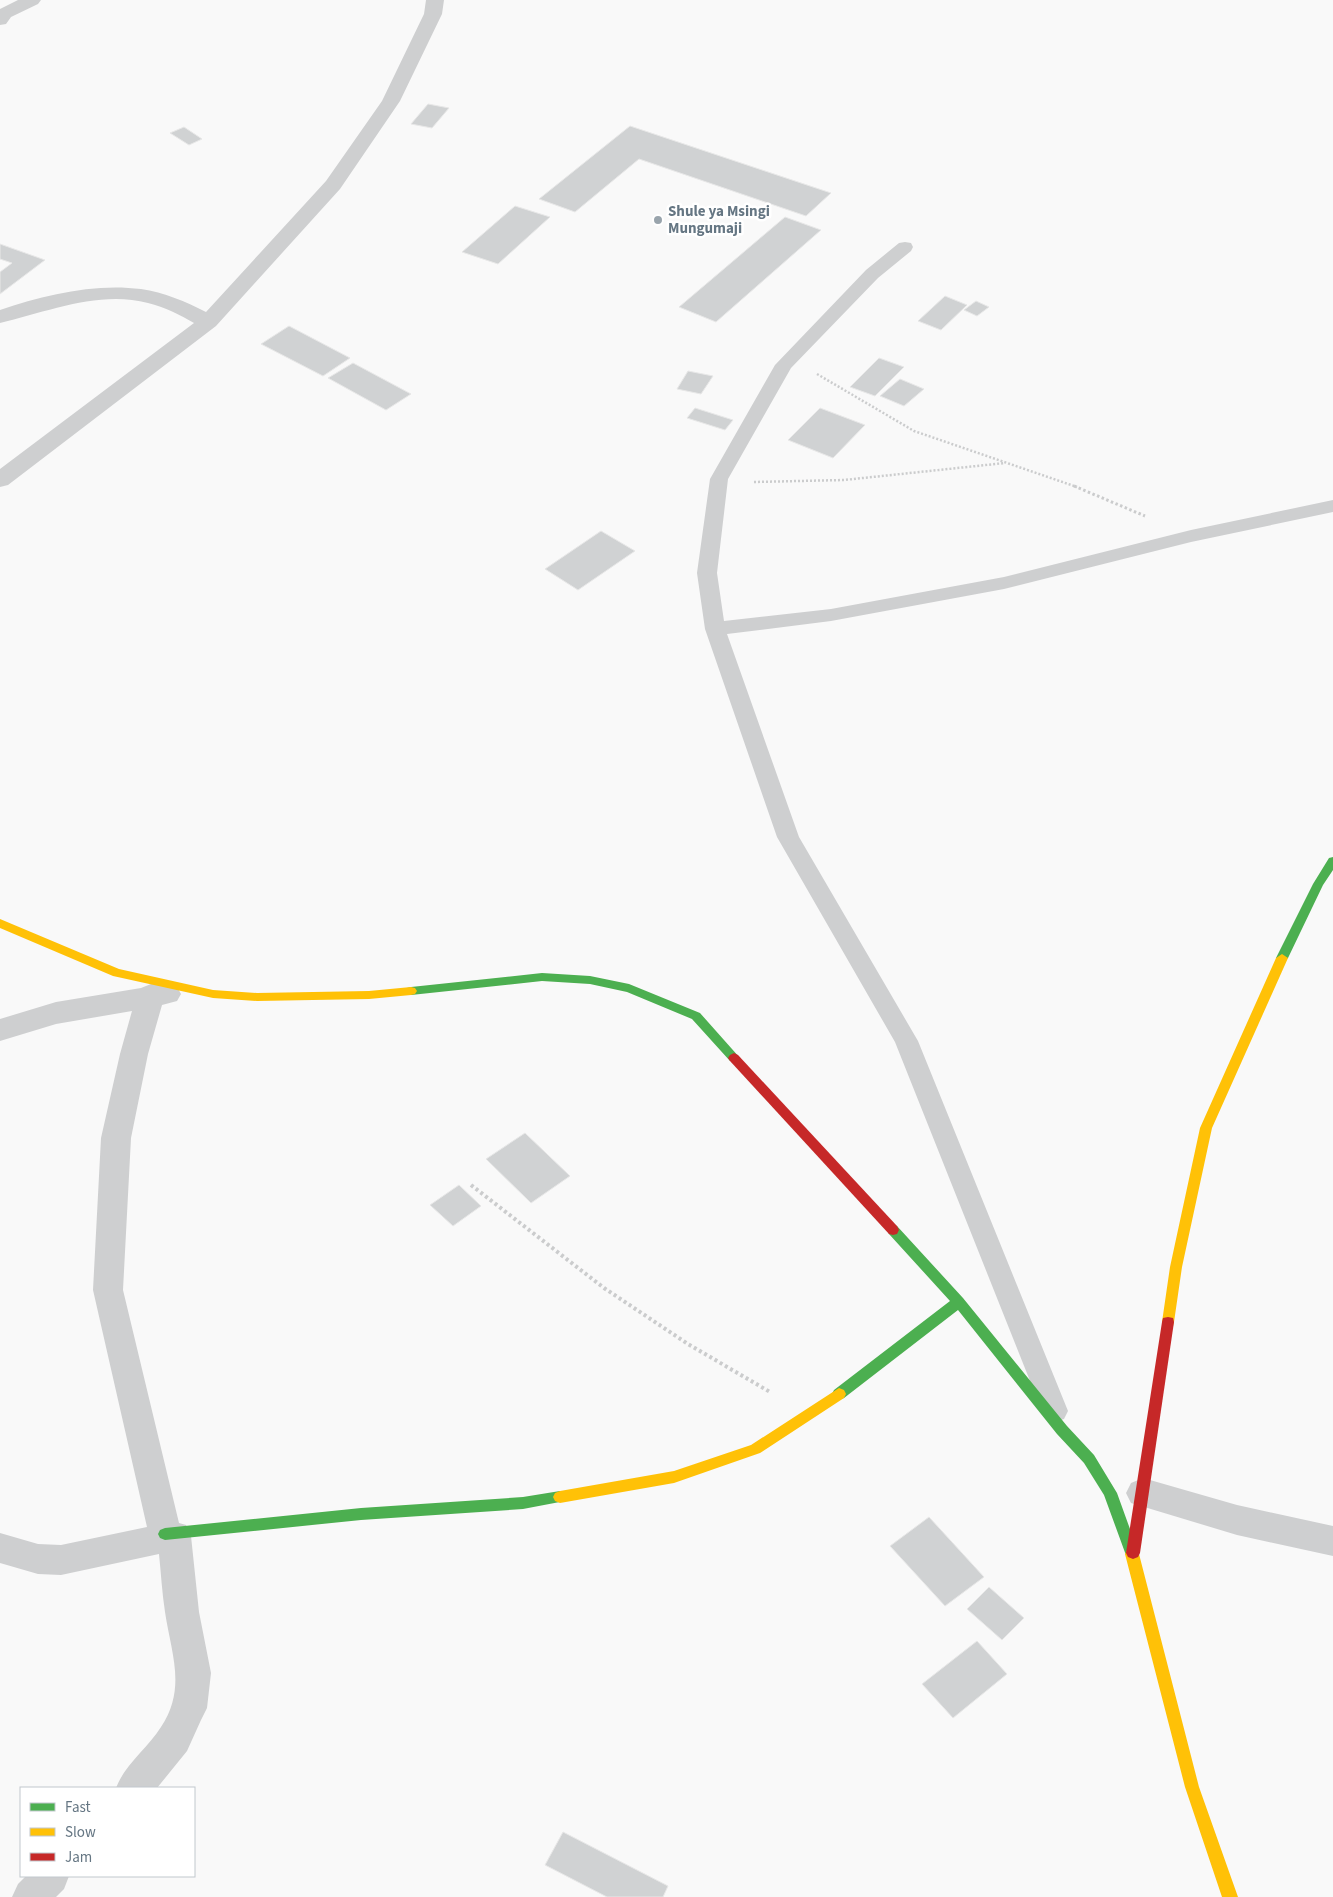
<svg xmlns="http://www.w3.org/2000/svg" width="1333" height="1897" font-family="'Source Sans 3',sans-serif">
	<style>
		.building { fill: #d0d2d3; stroke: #e8e8e8 }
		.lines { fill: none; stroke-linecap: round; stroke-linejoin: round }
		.path-far2 { stroke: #cbcccd; stroke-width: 2.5; stroke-dasharray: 2 2; stroke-linecap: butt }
		.path-far1 { stroke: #cbcccd; stroke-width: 3; stroke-dasharray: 2.5 2.5; stroke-linecap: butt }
		.path { stroke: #cbcccd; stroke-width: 4; stroke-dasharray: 3 3; stroke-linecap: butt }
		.lane { fill: #cecfd0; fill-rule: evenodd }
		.street { fill: #cecfd0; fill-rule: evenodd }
		.fast { fill: #4caf50; fill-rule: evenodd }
		.slow { fill: #ffc107; fill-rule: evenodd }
		.jam { fill: #c62828; fill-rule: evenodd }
		.poi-dot { fill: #99a4ac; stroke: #fff; stroke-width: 2 }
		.labels { text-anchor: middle; stroke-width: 5; stroke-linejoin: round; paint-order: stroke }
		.far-poi-label { font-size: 15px; font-weight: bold; fill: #657683; stroke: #fff; text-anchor: start }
	</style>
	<rect width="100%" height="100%" fill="#f9f9f9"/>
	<g class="building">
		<polygon points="428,104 449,108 432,128 411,124"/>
		<polygon points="630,126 831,193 806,216 639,159 575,212 539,199"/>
		<polygon points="184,127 202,139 189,145 170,133"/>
		<polygon points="515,206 550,217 498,264 462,252"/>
		<polygon points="785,217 821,230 716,322 679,307"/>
		<polygon points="0,244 45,260 0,294 0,272 12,263 0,259"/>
		<polygon points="945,296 967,305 941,330 918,321"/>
		<polygon points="976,301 989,307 977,316 964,310"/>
		<polygon points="289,326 350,358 323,376 261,344"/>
		<polygon points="879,358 904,367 875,396 850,387"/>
		<polygon points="353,363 411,394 386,410 328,378"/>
		<polygon points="688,371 713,376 701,394 677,389"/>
		<polygon points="900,379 924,389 904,406 880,396"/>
		<polygon points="695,408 733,420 725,430 687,418"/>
		<polygon points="820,408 865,425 833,458 788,440"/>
		<polygon points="601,531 635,551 578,590 545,569"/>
		<polygon points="525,1133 570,1176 531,1203 486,1159"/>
		<polygon points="459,1185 481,1206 453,1226 430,1205"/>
		<polygon points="929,1517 984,1577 945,1606 890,1546"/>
		<polygon points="989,1587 1024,1618 1002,1640 967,1609"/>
		<polygon points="977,1641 1007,1674 953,1718 922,1684"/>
		<polygon points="563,1832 668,1886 663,1897 607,1897 545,1865"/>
	</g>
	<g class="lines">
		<g class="path-far2">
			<polyline points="817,374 914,431 1077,487"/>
			<polyline points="754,482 844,480 1005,463"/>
		</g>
		<polyline class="path-far1" points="1074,486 1145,516"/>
		<polyline class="path" points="471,1185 604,1288 688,1344 770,1392"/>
		<polygon class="lane" points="905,242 911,243 913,247 911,251 878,278 791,368 728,479 717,573 724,621 831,609 1004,577 1191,530 1333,500 1333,512 1191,542 1004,589 831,621 727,634 799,837 918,1041 1068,1411 1064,1419 1055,1422 1046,1419 1042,1411 895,1042 777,837 705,629 697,573 710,479 775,365 866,270 899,243"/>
		<g class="street">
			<polygon points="18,0 41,0 38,4 11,17 6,24 0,25 0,9"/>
			<path d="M426,0H444L442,14L400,101L340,189L216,326L8,485L0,487V469L194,323C180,315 165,307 148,303C99,290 47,312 0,323V310C44,295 94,283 141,289C164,292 186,302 206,312L326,181L382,101L424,14Z"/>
			<path d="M167,983L177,987L181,994L177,1001L162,1005L148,1054L131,1138L123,1290L179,1523L186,1525L191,1536L199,1612L211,1673L207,1708L201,1720L187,1751L157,1788H116C125,1764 148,1748 161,1727C187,1688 171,1653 165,1612C162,1593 161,1573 159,1554L61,1575L38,1574L0,1563V1533L38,1544L61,1545L147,1527L93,1290L101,1138L120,1054L132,1011L56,1024L0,1041V1019L56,1002L141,988L151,984Z"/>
			<polygon points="1143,1478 1237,1505 1333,1526 1333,1556 1237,1535 1131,1503 1126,1493 1131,1483"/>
			<polygon points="26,1876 69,1876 64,1889 56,1897 12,1897 18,1884"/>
		</g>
		<g class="fast">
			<polygon points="1333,857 1333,870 1323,885 1288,958 1282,962 1278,961 1276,958 1313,884 1329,858"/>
			<polygon points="542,973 590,976 629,984 700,1013 740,1058 738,1061 730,1061 692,1019 627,992 590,984 542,981 411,995 407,994 405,991 407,988 411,987"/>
			<polygon points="893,1225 897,1226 963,1298 1067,1426 1094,1455 1117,1493 1139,1554 1137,1558 1132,1560 1127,1558 1104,1495 1084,1463 1057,1434 958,1310 844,1398 839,1400 834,1398 832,1394 834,1390 950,1301 889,1234 887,1230 889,1226"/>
			<polygon points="560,1491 565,1493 567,1497 565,1501 523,1509 361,1520 165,1540 160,1538 158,1534 160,1530 165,1528 361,1508 523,1497"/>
		</g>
		<g class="slow">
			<polygon points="0,919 119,969 213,990 257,993 369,991 411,987 415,988 417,991 415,994 411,995 369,999 257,1001 213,998 113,976 0,928"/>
			<polygon points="1282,954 1288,958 1212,1128 1182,1267 1174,1322 1173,1326 1168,1327 1163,1326 1162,1322 1170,1267 1200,1128 1276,958"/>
			<polygon points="839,1388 844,1390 846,1394 844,1398 760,1453 674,1483 560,1503 555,1501 553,1497 555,1493 560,1491 674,1471 751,1445"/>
			<polygon points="1132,1548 1137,1550 1139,1554 1199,1787 1238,1897 1222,1897 1185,1787 1125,1554 1127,1550"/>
		</g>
		<g class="jam">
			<polygon points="734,1053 738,1055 897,1226 899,1230 897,1234 893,1235 889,1234 730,1061 728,1058 730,1055"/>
			<polygon points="1168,1317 1173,1318 1174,1322 1140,1553 1138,1557 1133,1559 1128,1557 1126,1553 1162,1322 1163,1318"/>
		</g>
	</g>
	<circle class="poi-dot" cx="658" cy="220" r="5"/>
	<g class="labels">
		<g class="far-poi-label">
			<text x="668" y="216">Shule ya Msingi<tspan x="668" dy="17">Mungumaji</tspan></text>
		</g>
	</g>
	<rect x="20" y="1787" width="175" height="90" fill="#ffffff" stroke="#c1c8cd"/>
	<rect x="30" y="1803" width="25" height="8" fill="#4caf50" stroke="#c1c8cd"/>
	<text x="65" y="1812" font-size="15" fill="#657683">Fast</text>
	<rect x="30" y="1828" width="25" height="8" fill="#ffc107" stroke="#c1c8cd"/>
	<text x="65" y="1837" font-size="15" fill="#657683">Slow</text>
	<rect x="30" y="1853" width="25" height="8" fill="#c62828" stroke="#c1c8cd"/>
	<text x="65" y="1862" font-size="15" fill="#657683">Jam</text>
</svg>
